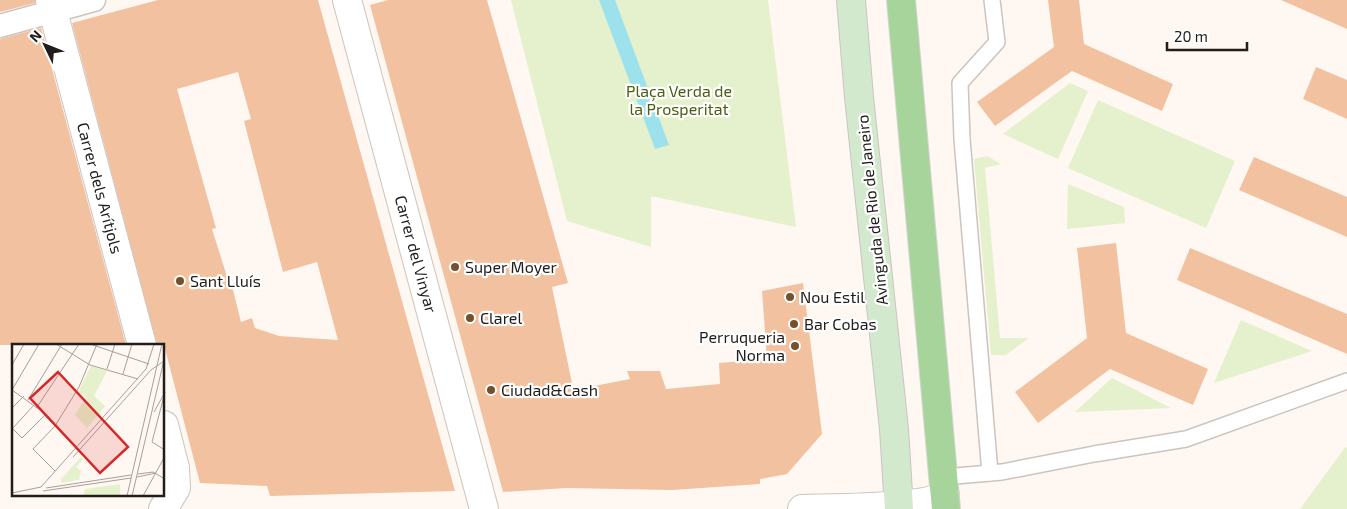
<svg xmlns="http://www.w3.org/2000/svg" width="1347" height="509" font-family="'Exo 2',sans-serif">
	<style>
		.green { fill: #e5f1cc }
		.water { fill: #9ce1ec }
		.building { fill: #f2c2a0; fill-rule: evenodd }
		.lines { fill: none; stroke-linecap: round; stroke-linejoin: round }
		.service-casing { stroke: #cbc4bf; stroke-width: 18 }
		.pedestrian-casing { stroke: #cbc4bf; stroke-width: 25 }
		.minor-casing { stroke: #cbc4bf; stroke-width: 30 }
		.secondary-casing { stroke: #cbc4bf; stroke-width: 30 }
		.primary-casing { stroke: #d7d6d6; stroke-width: 30 }
		.service { stroke: #fff; stroke-width: 15 }
		.pedestrian { stroke: #fff; stroke-width: 22 }
		.minor { stroke: #fff; stroke-width: 28 }
		.secondary { stroke: #d3e9cd; stroke-width: 28 }
		.primary { stroke: #a7d49b; stroke-width: 28 }
		.poi-dot { fill: #75502b; stroke: #fff; stroke-width: 2 }
		.labels { text-anchor: middle; stroke-width: 4.5; stroke-linejoin: round; paint-order: stroke }
		.park-label { font-size: 16px; fill: #4c5e10; stroke: #fff }
		.street-label { font-size: 16px; fill: #201d1b; stroke: #fff }
		.poi-label { font-size: 16px; fill: #201d1b; stroke: #fff; text-anchor: start }
		.inset-road { fill: none; stroke: #a6a09b; stroke-width: 1 }
		.view { fill: #d62828; fill-opacity: 0.15; stroke: #d62828; stroke-width: 2.5 }
		.inset-edge { fill: none; stroke: #201d1b; stroke-width: 2.5 }
	</style>
	<rect width="100%" height="100%" fill="#fff7f1"/>
	<g class="green">
		<polygon points="511,0 768,0 796,227 651,196 651,247 567,221"/>
		<polygon points="1070,83 1088,91 1058,159 1003,134"/>
		<polygon points="1098,100 1235,161 1206,228 1068,168"/>
		<polygon points="987,156 1001,164 985,168 1000,338 1029,338 1006,355 991,355 974,159"/>
		<polygon points="1068,184 1124,207 1125,223 1067,229"/>
		<polygon points="1241,320 1312,351 1214,383"/>
		<polygon points="1112,378 1171,408 1075,412"/>
		<polygon points="1347,447 1347,509 1300,509 1344,449"/>
	</g>
	<polygon class="water" points="599,0 615,0 669,145 655,149"/>
	<g class="building">
		<polygon points="0,0 35,0 35,3 0,12"/>
		<path d="M158,0H318L455,491L270,496L267,486L200,483L164,345H157L72,23ZM238,72L251,119L244,121L283,272L317,262L338,340L279,336L255,328L252,318L241,322L231,282L229,283L212,229L216,228L177,89Z"/>
		<polygon points="388,0 487,0 568,283 552,287 573,388 594,386 630,379 627,371 660,371 666,389 720,384 719,363 767,359 762,291 803,283 822,434 787,474 760,479 760,484 672,490 567,488 503,492 370,5"/>
		<polygon points="1048,0 1079,0 1084,44 1173,84 1162,111 1072,71 995,126 977,102 1054,47"/>
		<polygon points="1281,0 1347,0 1347,29"/>
		<polygon points="41,28 126,345 0,345 0,39"/>
		<polygon points="1316,67 1347,80 1347,119 1303,99"/>
		<polygon points="1254,157 1347,197 1347,237 1239,190"/>
		<polygon points="1116,243 1126,333 1208,369 1193,405 1110,369 1038,423 1015,392 1087,338 1077,248"/>
		<polygon points="1190,248 1347,314 1347,354 1177,280"/>
	</g>
	<g class="lines">
		<defs>
			<g id="service">
				<polyline points="990,473 962,139 960,83 997,42 992,0"/>
				<polyline points="944,477 1002,472 1094,454 1186,439 1347,381"/>
			</g>
			<polyline id="pedestrian" points="0,26 94,0"/>
			<g id="minor">
				<polyline points="50,0 142,345"/>
				<polyline points="347,0 484,509"/>
				<polyline points="163,509 176,488 175,468 164,425"/>
				<path d="M802,509C832,508 924,509 945,495"/>
			</g>
			<polyline id="secondary" points="851,0 859,97 894,429 899,509"/>
			<polyline id="primary" points="901,0 946,509"/>
		</defs>
		<use href="#service" class="service-casing"/>
		<use href="#pedestrian" class="pedestrian-casing"/>
		<use href="#minor" class="minor-casing"/>
		<use href="#secondary" class="secondary-casing"/>
		<use href="#primary" class="primary-casing"/>
		<use href="#service" class="service"/>
		<use href="#pedestrian" class="pedestrian"/>
		<use href="#minor" class="minor"/>
		<use href="#secondary" class="secondary"/>
		<use href="#primary" class="primary"/>
	</g>
	<g class="poi-dot">
		<circle cx="455" cy="267" r="5"/>
		<circle cx="180" cy="281" r="5"/>
		<circle cx="790" cy="297" r="5"/>
		<circle cx="470" cy="318" r="5"/>
		<circle cx="794" cy="324" r="5"/>
		<circle cx="795" cy="346" r="5"/>
		<circle cx="491" cy="390" r="5"/>
	</g>
	<g class="labels">
		<g class="park-label">
			<text x="679" y="97">Plaça Verda de<tspan x="679" dy="18">la Prosperitat</tspan></text>
		</g>
		<g class="street-label">
			<text transform="translate(100 188) rotate(75)" y="6">Carrer dels Arítjols</text>
			<text transform="translate(872 210) rotate(-96)" y="6">Avinguda de Rio de Janeiro</text>
			<text transform="translate(416 254) rotate(75)" y="6">Carrer del Vinyar</text>
		</g>
		<g class="poi-label">
			<text x="465" y="273">Super Moyer</text>
			<text x="190" y="287">Sant Lluís</text>
			<text x="800" y="303">Nou Estil</text>
			<text x="480" y="324">Clarel</text>
			<text x="804" y="330">Bar Cobas</text>
			<text x="785" y="343" text-anchor="end">Perruqueria<tspan x="785" dy="18">Norma</tspan></text>
			<text x="501" y="396">Ciudad&amp;Cash</text>
		</g>
	</g>
	<g transform="translate(12 344)">
		<rect width="152" height="152" fill="#fff7f1"/>
		<path d="M79,22L95,27L82,52L93,62L75,84L63,71L74,53L66,48ZM69,113L71,115L64,123L69,127L67,136L49,139V135ZM108,140V152H71L73,145Z" fill="#e5f1cc"/>
		<path class="inset-road" d="M44,0L78,21L126,35M78,0L137,20M0,21L12,0M95,25L103,0M111,30L120,0M0,46L28,66L64,104M0,46L27,0M153,48L140,98L153,106M16,56L50,0M25,63L67,0M0,64L12,52M142,68L152,50M0,85L22,61M1,85L10,94L33,71M61,113L139,26L152,17M43,127L21,105L43,82L67,43L85,0M126,130L141,128L153,135M125,133L144,129M34,144L119,131M31,147L119,134M0,149L29,143L134,25L142,0M115,152L150,0M120,152L152,16M131,152L153,112"/>
		<path class="view" d="M46,28L116,103L88,129L18,54Z"/>
		<rect width="152" height="152" class="inset-edge"/>
	</g>
	<g transform="translate(45 45) rotate(313)" stroke="#ffffff" stroke-width="4" paint-order="stroke">
	<path d="M0-4L9 19L0 12L-9 19Z" fill="#201d1b"/>
	<text y="-8" font-size="14" font-weight="bold" text-anchor="middle" fill="#201d1b">N</text>
	</g>
	<path d="M1167 42v8h80v-8" fill="none" stroke="#201d1b" stroke-width="2.5"/>
	<text x="1174" y="42" font-size="15" fill="#201d1b" stroke="#ffffff" stroke-width="4" paint-order="stroke">20 m</text>
</svg>
